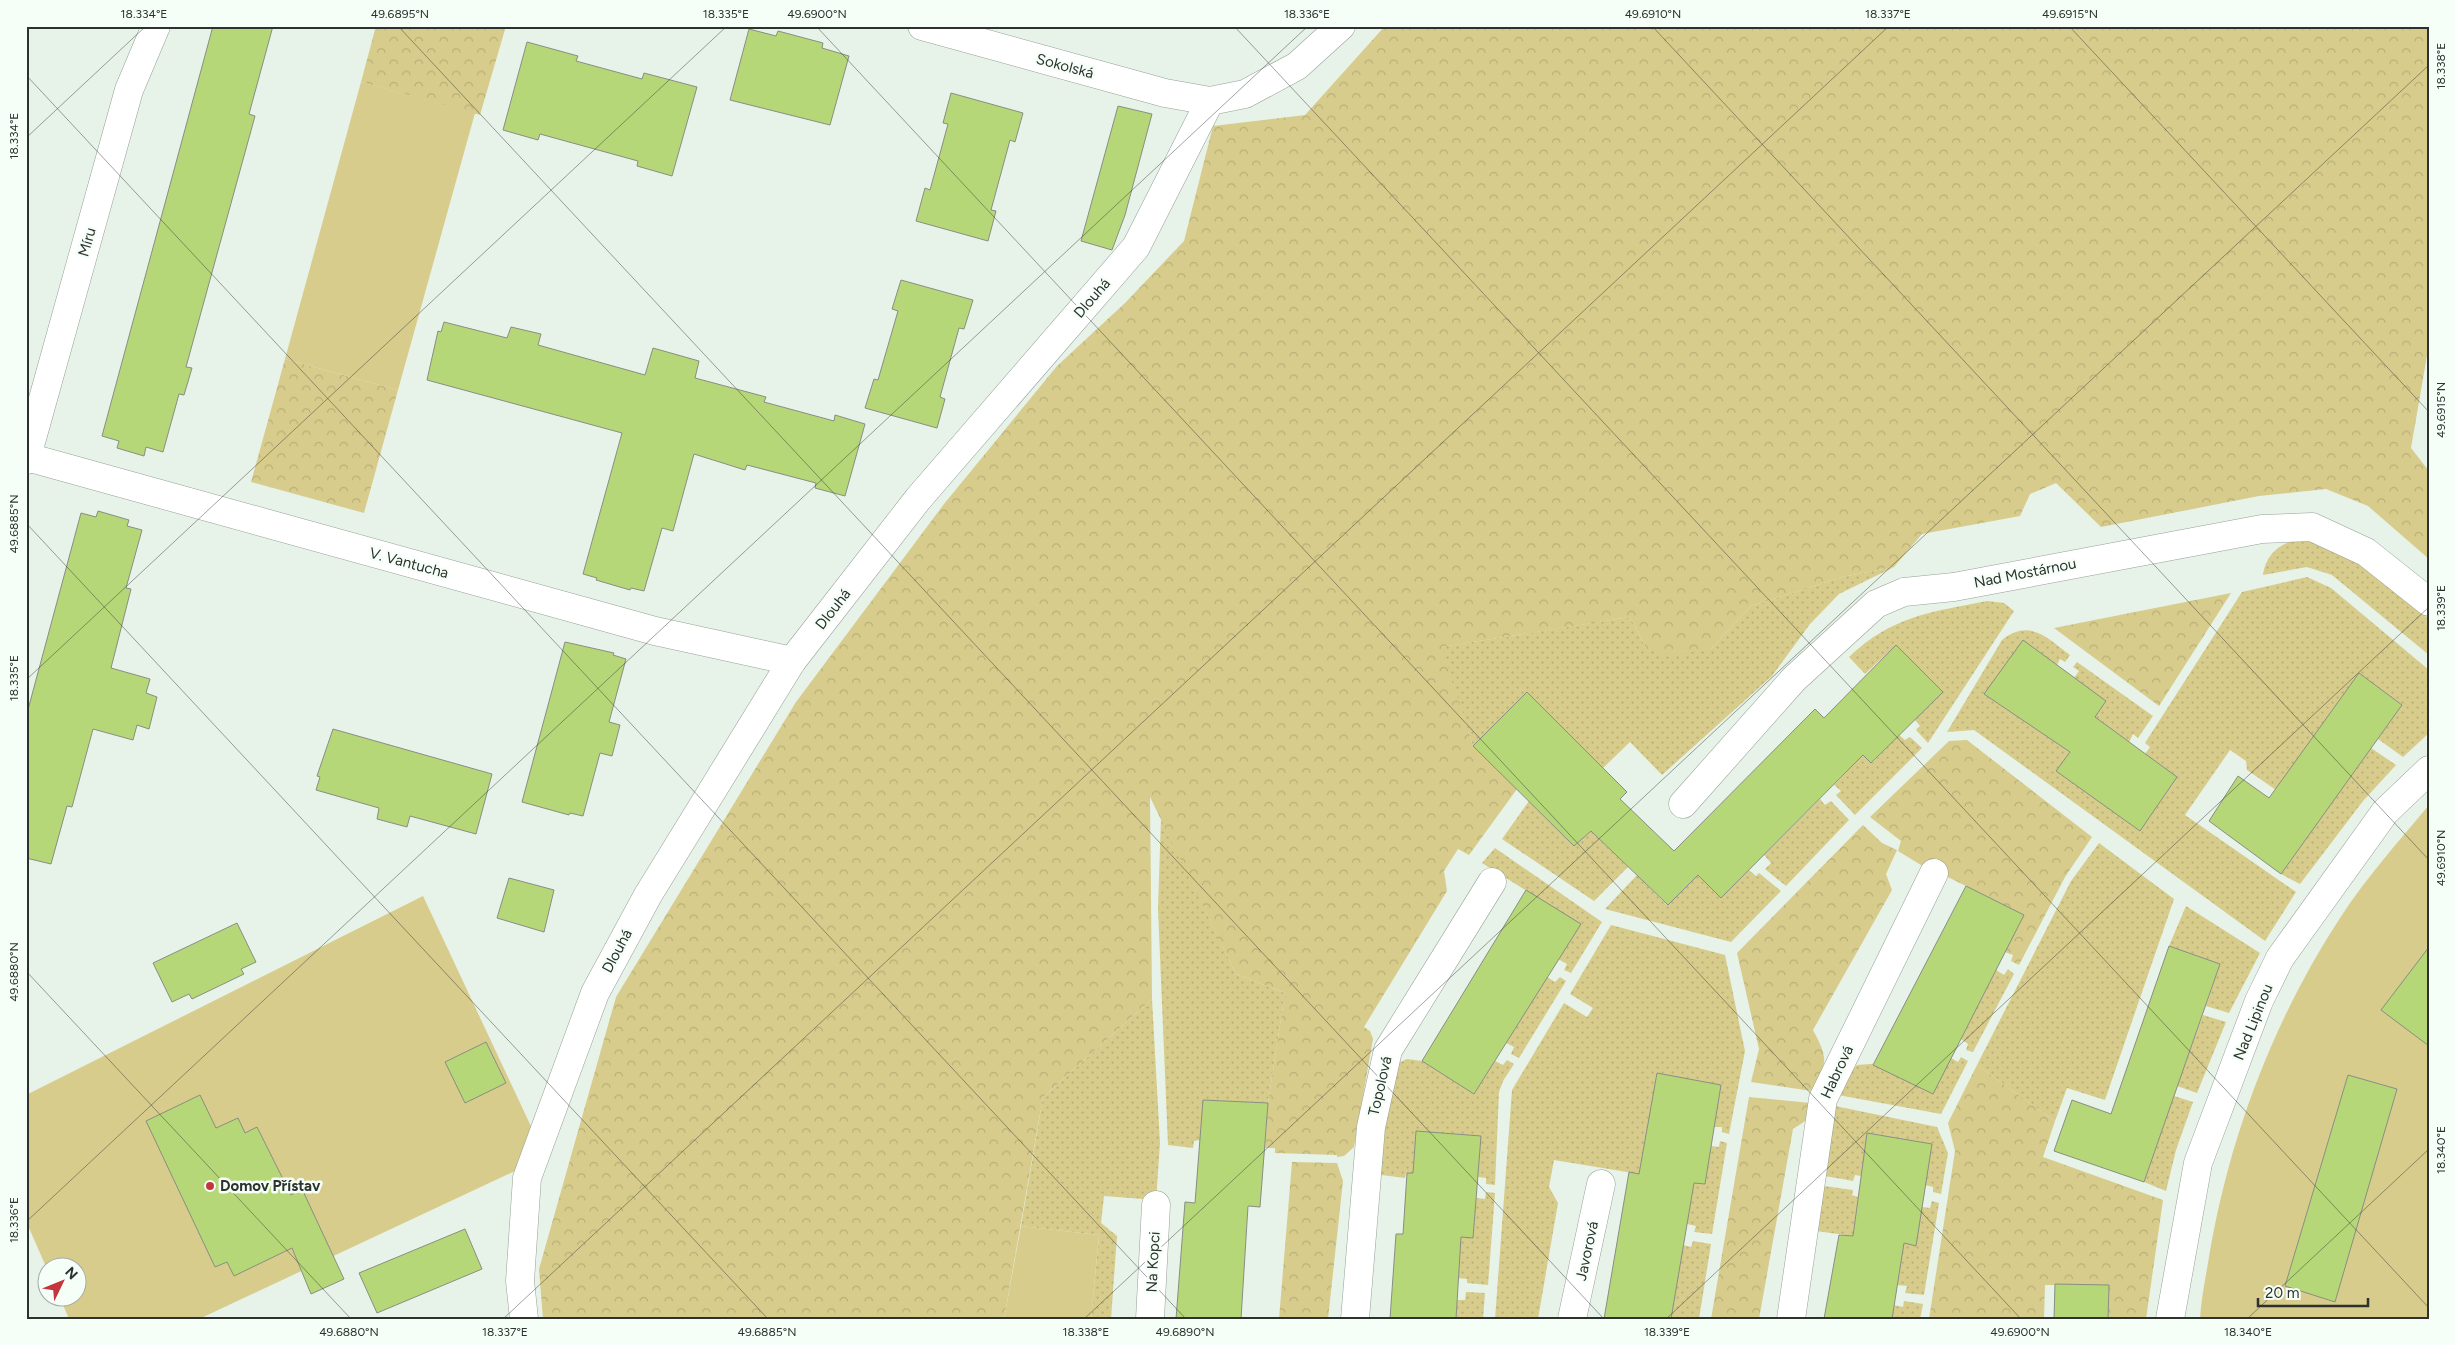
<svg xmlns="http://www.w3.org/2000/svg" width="2455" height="1345" font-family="Figtree,sans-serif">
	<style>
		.grass { fill: url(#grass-dots) }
		.forest { fill: url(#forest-crowns) }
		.garden { fill: #d7cc8b; fill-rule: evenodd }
		.building { fill: #b5d777; stroke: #898e82 }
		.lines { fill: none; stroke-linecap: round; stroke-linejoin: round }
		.minor-casing { stroke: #95a197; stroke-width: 29 }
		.minor { stroke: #fff; stroke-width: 28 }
		.ticks { fill: none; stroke: #2d322e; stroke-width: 1; stroke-opacity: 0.45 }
		.poi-dot { fill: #c53540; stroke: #f5fff7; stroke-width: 2 }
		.labels { text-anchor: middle; stroke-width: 5; stroke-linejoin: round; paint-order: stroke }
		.street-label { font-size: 15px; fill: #2d322e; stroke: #f5fff7 }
		.poi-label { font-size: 15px; font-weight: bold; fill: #2d322e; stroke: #f5fff7; text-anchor: start }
		.neatline { fill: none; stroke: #2d322e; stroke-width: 2 }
		.ticks-label { font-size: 12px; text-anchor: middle; fill: #2d322e }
	</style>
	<defs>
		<pattern id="grass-dots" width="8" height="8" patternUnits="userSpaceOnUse" patternTransform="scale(1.25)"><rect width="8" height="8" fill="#d7cc8b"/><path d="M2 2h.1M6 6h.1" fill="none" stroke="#b9b078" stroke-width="1.8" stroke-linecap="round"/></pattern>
		<pattern id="forest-crowns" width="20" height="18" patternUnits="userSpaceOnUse" patternTransform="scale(1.25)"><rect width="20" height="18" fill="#d7cc8b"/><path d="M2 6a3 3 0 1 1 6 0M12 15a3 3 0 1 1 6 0" fill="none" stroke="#b9b078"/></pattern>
	</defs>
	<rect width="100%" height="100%" fill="#e7f2e9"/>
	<g class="grass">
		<path d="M2307,538L2344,552L2429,619V655L2332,575L2307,567L2263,575C2266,551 2285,540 2307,538Z"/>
		<polygon points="1894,567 1839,594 1810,624 1772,676 1662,775 1630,742 1603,768 1527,692 1473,746 1441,647 1630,617 1646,648 1711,649 1751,606 1842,577"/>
		<path d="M2307,577L2331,588L2429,670V733L2403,757L2378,739L2402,705L2359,673L2276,790L2247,770L2246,761L2230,750L2185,815L2296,892L2265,941L1974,730L1947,732L2002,640C2030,618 2047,638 2070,655L2065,662L2060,659L2057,665L1984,694L2070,752L2056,771L2140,831L2177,777L2145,754L2150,747L2145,743L2242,592Z"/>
		<path d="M1987,601L2004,603L2014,611L1928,743L1916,730L1920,726L1914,719L1943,692L1896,645L1865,674L1849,657C1892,616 1931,612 1987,601Z"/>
		<polygon points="2077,662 2153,716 2138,738 2133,734 2129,742 2095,717 2074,678 2079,671 2073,667"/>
		<polygon points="1899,735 1905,740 1910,737 1922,748 1855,815 1836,795 1841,791 1834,785 1863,755 1872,763"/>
		<polygon points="2371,748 2396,765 2363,801 2300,884 2281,874"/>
		<polygon points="1820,799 1825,805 1831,801 1849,820 1786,886 1765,869 1771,863 1764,855"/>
		<polygon points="1529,801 1574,846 1591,831 1628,867 1594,901 1502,839"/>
		<polygon points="1161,818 1236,974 1285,993 1268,1103 1203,1100 1200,1140 1194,1141 1193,1148 1168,1145 1158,909"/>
		<polygon points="2099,843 2174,899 2105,1100 2067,1088 2055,1121 1977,1065 2071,881"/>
		<polygon points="1495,848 1602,922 1571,973 1564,970 1567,964 1558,959 1580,924 1482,863"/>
		<polygon points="1749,870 1756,876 1759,873 1781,891 1731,942 1605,909 1637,875 1667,905 1698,875 1721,898"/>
		<polygon points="2186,906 2260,953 2229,1013 2206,1006 2220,964 2169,946"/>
		<polygon points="1611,925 1725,955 1745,1051 1729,1134 1722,1132 1722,1127 1714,1127 1721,1085 1657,1073 1639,1174 1554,1160 1549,1187 1558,1203 1538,1319 1495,1319 1512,1090 1564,1003 1587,1017 1593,1008 1570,994"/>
		<polygon points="2008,969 2014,974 1973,1052 1966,1050 1968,1044 1961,1039 1996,970 2004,975"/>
		<polygon points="1547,977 1555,982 1560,977 1566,981 1519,1058 1511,1054 1514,1047 1506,1043"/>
		<polygon points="1152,999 1160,1143 1156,1200 1104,1196 1101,1223 1117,1236 1111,1319 1091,1319 1099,1235 1021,1226 1043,1097"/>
		<polygon points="2203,1015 2226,1022 2197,1093 2177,1086"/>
		<polygon points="1961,1057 1968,1061 1941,1114 1838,1095 1843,1081 1857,1065 1951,1058 1958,1062"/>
		<polygon points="1407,1059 1422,1061 1474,1094 1495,1061 1503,1065 1507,1060 1514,1064 1503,1081 1499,1092 1495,1185 1486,1184 1486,1178 1478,1177 1480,1136 1416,1131 1413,1173 1406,1173 1405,1178 1374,1174 1396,1064"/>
		<polygon points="2174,1096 2193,1102 2176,1150 2166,1191 2144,1182"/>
		<polygon points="1835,1106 1937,1127 1948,1153 1941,1194 1933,1192 1933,1187 1925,1185 1932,1144 1868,1133 1861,1176 1855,1175 1853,1181 1825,1176"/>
		<polygon points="1720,1141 1727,1143 1712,1234 1694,1232 1696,1226 1687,1224 1694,1183 1705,1184 1711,1146 1719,1147"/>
		<polygon points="1824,1186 1853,1190 1852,1195 1858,1197 1853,1236 1816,1231"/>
		<polygon points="1486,1192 1495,1193 1488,1285 1467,1283 1467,1279 1457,1278 1461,1237 1473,1237 1476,1198 1485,1199"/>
		<polygon points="1932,1201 1939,1203 1924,1295 1905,1293 1907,1286 1897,1285 1904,1243 1922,1207 1930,1208"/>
		<polygon points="1693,1241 1711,1244 1699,1319 1671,1319 1683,1245 1691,1247"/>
		<polygon points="1466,1292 1485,1293 1483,1319 1456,1319 1457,1300 1465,1300"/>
		<polygon points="1904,1301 1923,1304 1920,1319 1892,1319 1894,1305 1903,1307"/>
	</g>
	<g class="forest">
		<polygon points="376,26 506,26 480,115 361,82"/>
		<polygon points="1385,26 2429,26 2429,344 2411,448 2429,471 2429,559 2368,506 2326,489 2259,496 2101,527 2056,483 2030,494 2020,516 1922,534 1894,567 1842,577 1751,606 1711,649 1666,656 1646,648 1630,617 1442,647 1473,746 1517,789 1469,855 1458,849 1444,871 1447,891 1364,1027 1370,1031 1373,1039 1354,1147 1344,1156 1337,1157 1337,1155 1275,1153 1275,1148 1265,1148 1268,1103 1285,993 1236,974 1150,797 1152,999 1043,1097 1004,1319 543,1319 539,1269 616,997 796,702 944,504 1057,366 1125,303 1184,241 1213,126 1305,115"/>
		<polygon points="285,359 398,390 364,513 251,482"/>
		<polygon points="2231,593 2159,706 2054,628"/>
		<polygon points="1967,740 2092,837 2065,877 2019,965 2011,961 2013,955 2005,952 2023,915 1944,875 1934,873 1898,851 1901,841 1870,817 1949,741"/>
		<path d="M1863,825L1882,843L1897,850L1886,874L1892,890L1813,1030C1828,1058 1828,1063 1812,1091L1751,1082L1759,1049L1737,953Z"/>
		<polygon points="1977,1065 2055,1121 2043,1157 2163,1200 2146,1319 2108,1319 2109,1285 2045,1285 2044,1319 1929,1319 1955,1151 1948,1123"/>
		<polygon points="1749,1097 1810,1103 1807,1120 1793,1129 1759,1319 1711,1319"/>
		<polygon points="1292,1162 1337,1163 1343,1181 1328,1319 1279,1319"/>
	</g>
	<g class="garden">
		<polygon points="361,82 475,113 398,390 285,359"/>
		<path d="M2429,805V1319H2200C2201,1300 2205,1281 2208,1263C2228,1139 2273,1020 2342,915C2367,877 2399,841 2429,805ZM2348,1075L2397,1089L2334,1301L2285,1286Z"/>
		<polygon points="423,896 536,1137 519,1169 199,1319 69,1319 60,1298 78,1298 78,1268 48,1268 47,1269 26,1221 26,1095"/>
		<polygon points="1021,1226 1099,1235 1091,1319 1004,1319"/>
	</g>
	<g class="building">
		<polygon points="213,26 273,26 249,114 255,116 186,367 192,368 184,395 179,394 163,452 146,447 144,456 117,448 119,441 102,436"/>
		<polygon points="749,29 776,36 778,31 823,43 822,48 849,56 830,125 730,100"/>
		<polygon points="527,42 578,56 576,61 642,79 644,73 697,87 672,176 637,166 638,161 540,134 538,140 503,130"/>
		<polygon points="951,93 1023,113 1015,142 1010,140 991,210 996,211 988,241 916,221 925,188 930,190 948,124 943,123"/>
		<polygon points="1118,106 1152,114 1125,215 1112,250 1081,241"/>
		<polygon points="901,280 973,300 964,329 959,328 940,397 945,399 937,428 865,408 874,379 878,380 898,311 892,309"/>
		<polygon points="444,322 507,338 511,327 541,334 538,345 645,375 653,348 699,361 695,378 766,397 764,402 834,421 835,415 865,424 845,496 815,488 816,483 747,465 745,470 694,454 673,531 662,528 644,591 631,588 630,590 596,580 597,578 583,574 622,433 427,380 438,331 441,332"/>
		<polygon points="98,511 129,520 127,526 142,530 126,588 131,589 111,668 150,679 146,693 157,697 149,729 137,725 133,740 93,729 72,807 67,806 51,864 26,858 26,717 81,513 96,517"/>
		<polygon points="2023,640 2106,701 2095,717 2177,777 2140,831 2056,771 2070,752 1984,694"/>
		<polygon points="565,642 614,653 613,655 626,659 609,722 620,725 612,756 600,753 583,816 570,813 569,815 522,802"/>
		<polygon points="1896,645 1943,692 1871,763 1863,755 1721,898 1698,875 1668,905 1591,831 1574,846 1473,746 1527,692 1627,792 1620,799 1674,851 1815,709 1824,718"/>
		<polygon points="2359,673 2402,705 2281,874 2209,821 2238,776 2269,798"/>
		<polygon points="333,729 492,774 476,834 410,816 407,827 377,819 379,808 316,790 320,777 317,776"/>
		<polygon points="509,878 554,890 544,932 497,918"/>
		<polygon points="1966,886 2024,915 1933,1094 1873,1065"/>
		<polygon points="1526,890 1581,924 1474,1094 1422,1061"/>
		<polygon points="237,923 256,962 241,969 244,974 192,999 189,994 172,1002 153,963"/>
		<polygon points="2169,946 2220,964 2144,1182 2054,1151 2072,1100 2111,1114"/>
		<polygon points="2429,947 2429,1046 2381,1010"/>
		<polygon points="486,1042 506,1083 465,1103 445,1062"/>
		<polygon points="1657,1073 1721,1085 1705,1184 1694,1183 1671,1319 1604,1319 1629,1172 1639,1174"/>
		<polygon points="2348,1075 2397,1089 2335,1302 2285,1286"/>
		<polygon points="200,1095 216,1128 238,1118 245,1133 257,1127 291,1195 302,1189 344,1279 311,1294 292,1248 234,1276 227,1262 215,1267 146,1121"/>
		<polygon points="1203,1100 1268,1103 1260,1207 1248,1206 1241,1319 1176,1319 1185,1202 1195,1203"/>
		<polygon points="1416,1131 1481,1136 1473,1238 1461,1237 1456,1319 1390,1319 1396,1234 1403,1234 1407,1173 1413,1173"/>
		<polygon points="1867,1133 1932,1144 1916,1246 1904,1243 1892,1319 1824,1319 1839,1235 1853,1236"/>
		<polygon points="465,1229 482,1269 377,1313 359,1273"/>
		<polygon points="2055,1284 2109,1285 2108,1319 2054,1319"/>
	</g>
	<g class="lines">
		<defs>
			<g id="minor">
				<polyline points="922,26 1165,93 1210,101"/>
				<polyline points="27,457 655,631 792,661"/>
				<polyline points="26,460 129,90 156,26"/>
				<polyline points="1683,804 1794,679 1876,604 1904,592 1954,587 2262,529 2312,527 2366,552 2429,602"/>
				<polyline points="524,1319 520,1281 527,1178 595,993 648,895 792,661 918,499 1136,247 1210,101 1245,94 1297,66 1341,26"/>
				<polyline points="1150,1319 1156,1205"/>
				<polyline points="1355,1319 1371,1127 1388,1050 1492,882"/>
				<polyline points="1572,1319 1601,1184"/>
				<polyline points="1791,1319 1823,1099 1934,873"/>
				<polyline points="2170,1319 2198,1163 2259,1001 2280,958 2385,812 2429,770"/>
			</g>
		</defs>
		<use href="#minor" class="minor-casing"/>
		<use href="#minor" class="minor"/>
	</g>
	<path class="ticks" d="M398,26L1604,1319M816,26L2021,1319M1234,26L2429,1308M1652,26L2429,860M2069,26L2429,412M26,75L1186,1319M26,138L146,26M26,523L768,1319M26,680L727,26M26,971L351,1319M26,1222L1308,26M503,1319L1889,26M1084,1319L2429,65M1666,1319L2429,607M2247,1319L2429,1149"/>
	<circle class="poi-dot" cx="210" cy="1186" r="5"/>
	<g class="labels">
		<g class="street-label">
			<text transform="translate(1065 66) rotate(15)" y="5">Sokolská</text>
			<text transform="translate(87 242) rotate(-74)" y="5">Míru</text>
			<text transform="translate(1092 298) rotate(-49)" y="5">Dlouhá</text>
			<text transform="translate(409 563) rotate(15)" y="5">V. Vantucha</text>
			<text transform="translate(2025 573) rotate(-11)" y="5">Nad Mostárnou</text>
			<text transform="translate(833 609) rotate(-52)" y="5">Dlouhá</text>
			<text transform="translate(617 951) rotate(-62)" y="5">Dlouhá</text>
			<text transform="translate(2253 1022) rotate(-68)" y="5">Nad Lipinou</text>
			<text transform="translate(1837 1072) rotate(-65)" y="5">Habrová</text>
			<text transform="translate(1380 1086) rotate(-77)" y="5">Topolová</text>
			<text transform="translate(1587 1251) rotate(-78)" y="5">Javorová</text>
			<text transform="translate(1153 1262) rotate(-87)" y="5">Na Kopci</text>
		</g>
		<g class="poi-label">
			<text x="220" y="1191">Domov Přístav</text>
		</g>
	</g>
	<rect width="2455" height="1345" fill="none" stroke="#f5fff7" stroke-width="55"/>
	<g transform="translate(62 1282) rotate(47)"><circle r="24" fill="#f5fff7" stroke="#a5ada7"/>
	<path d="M0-4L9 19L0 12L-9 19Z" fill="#c53540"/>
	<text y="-8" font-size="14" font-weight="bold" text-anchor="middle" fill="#2d322e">N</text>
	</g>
	<path d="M2258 1298v8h110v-8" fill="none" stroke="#2d322e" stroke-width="2.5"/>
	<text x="2265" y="1298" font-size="15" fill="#2d322e" stroke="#f5fff7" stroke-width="4" paint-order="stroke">20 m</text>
	<rect x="28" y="28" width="2400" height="1290" class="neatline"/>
	<g class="ticks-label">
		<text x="144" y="18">18.334°E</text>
		<text x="400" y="18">49.6895°N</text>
		<text x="726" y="18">18.335°E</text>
		<text x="817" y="18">49.6900°N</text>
		<text x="1307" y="18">18.336°E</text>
		<text x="1653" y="18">49.6910°N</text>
		<text x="1888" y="18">18.337°E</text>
		<text x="2070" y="18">49.6915°N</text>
		<text transform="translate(2441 66) rotate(-90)" y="4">18.338°E</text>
		<text transform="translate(14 136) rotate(-90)" y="4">18.334°E</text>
		<text transform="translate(2441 410) rotate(-90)" y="4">49.6915°N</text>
		<text transform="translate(14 524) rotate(-90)" y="4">49.6885°N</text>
		<text transform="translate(2441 608) rotate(-90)" y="4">18.339°E</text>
		<text transform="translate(14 678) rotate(-90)" y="4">18.335°E</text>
		<text transform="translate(2441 858) rotate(-90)" y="4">49.6910°N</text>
		<text transform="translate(14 972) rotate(-90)" y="4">49.6880°N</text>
		<text transform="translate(2441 1150) rotate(-90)" y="4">18.340°E</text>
		<text transform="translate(14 1220) rotate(-90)" y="4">18.336°E</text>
		<text x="349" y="1336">49.6880°N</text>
		<text x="505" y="1336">18.337°E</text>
		<text x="767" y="1336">49.6885°N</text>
		<text x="1086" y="1336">18.338°E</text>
		<text x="1185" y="1336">49.6890°N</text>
		<text x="1667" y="1336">18.339°E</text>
		<text x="2020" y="1336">49.6900°N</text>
		<text x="2248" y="1336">18.340°E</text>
	</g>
</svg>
